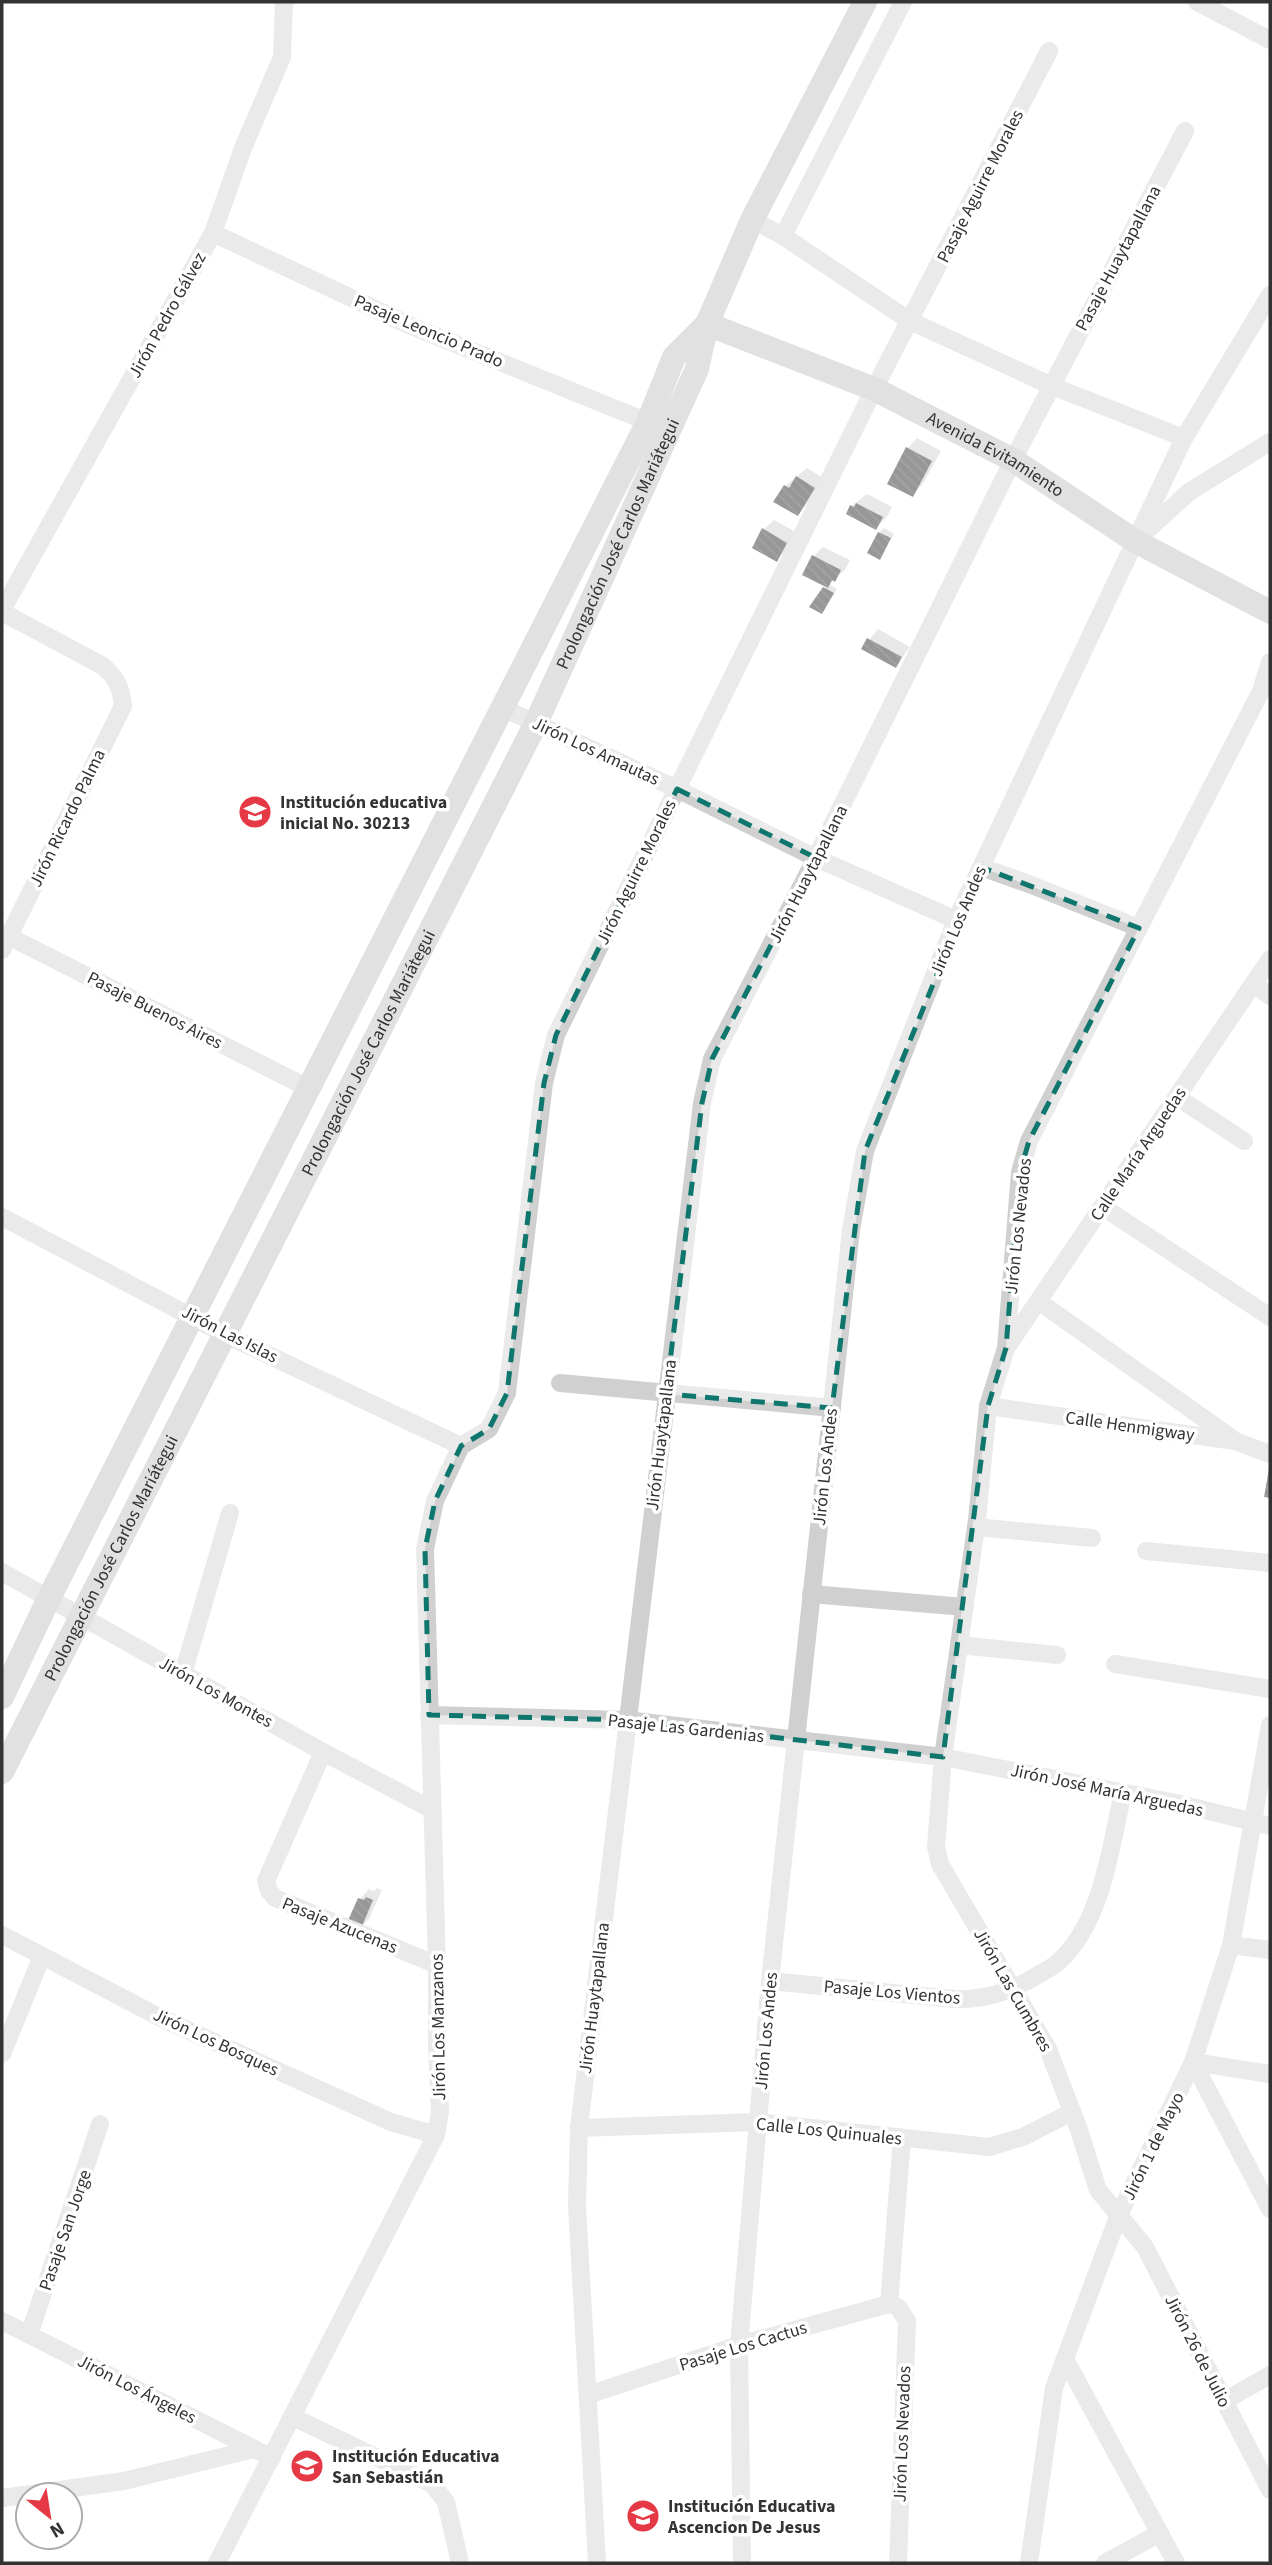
<svg xmlns="http://www.w3.org/2000/svg" width="1272" height="2565" font-family="'Source Sans 3',sans-serif">
	<style>
		.shadow { fill: #0003 }
		.building { fill: url(#building-back-hatch) }
		.lines { fill: none; stroke-linecap: round; stroke-linejoin: round }
		.street { stroke: #d0d0d0; stroke-width: 18 }
		.secondary { stroke: #bdbdbd; stroke-width: 24 }
		.marked { fill: none; stroke: #0f766e; stroke-width: 5; stroke-dasharray: 14 9; stroke-linejoin: round }
		.labels { text-anchor: middle; stroke-width: 7; stroke-linejoin: round; paint-order: stroke }
		.street-label { font-size: 18px; fill: #333; stroke: #fff }
		.poi-label { font-size: 18px; font-weight: bold; fill: #333; stroke: #fff; text-anchor: start }
	</style>
	<defs>
		<pattern id="building-back-hatch" width="6" height="6" patternUnits="userSpaceOnUse" patternTransform="scale(1.75)"><rect width="6" height="6" fill="#1a1a1a"/><path d="M-1 5l2 2M0 0l6 6M5-1l2 2" fill="none" stroke="#333"/></pattern>
	</defs>
	<rect width="100%" height="100%" fill="#fff"/>
	<g class="shadow">
		<polygon points="917,438 941,451 922,485 912,495 908,448"/>
		<polygon points="807,468 823,478 807,504 798,514 785,486"/>
		<polygon points="867,494 892,507 886,518 876,528 852,506"/>
		<polygon points="774,520 796,532 786,550 776,560 764,529"/>
		<polygon points="884,528 894,534 879,558 879,533"/>
		<polygon points="823,547 850,560 845,570 829,584 837,589 822,612 825,588 827,586 813,557"/>
		<polygon points="878,629 910,647 896,666 863,648"/>
		<polygon points="377,1888 382,1890 369,1919 359,1929 360,1899 369,1889 374,1891"/>
	</g>
	<g class="building">
		<polygon points="906,447 932,461 913,497 887,484"/>
		<polygon points="796,476 815,488 798,516 773,502 784,485 789,488"/>
		<polygon points="856,503 883,517 876,530 846,514 850,505 854,507"/>
		<polygon points="762,528 787,543 777,562 752,548"/>
		<polygon points="878,532 891,538 880,560 867,553"/>
		<polygon points="812,555 841,570 835,582 832,580 828,588 802,575"/>
		<polygon points="823,587 834,593 822,614 809,607"/>
		<polygon points="867,638 902,657 896,668 861,649"/>
		<polygon points="1269,1469 1270,1469 1270,1498 1264,1497"/>
		<polygon points="366,1897 373,1900 360,1931 346,1925 358,1898 364,1900"/>
	</g>
	<g class="lines">
		<g class="street">
			<polyline points="1197,2 1270,40"/>
			<polyline points="752,220 783,236 910,321 1052,386 1184,438"/>
			<polyline points="213,233 411,326 648,422"/>
			<polyline points="783,236 903,2"/>
			<polyline points="1143,534 1189,492 1270,442"/>
			<polyline points="2,610 213,233 243,148 282,57 284,2"/>
			<path d="M2,612L103,666C117,678 121,688 123,706L2,950"/>
			<polyline points="1270,662 1261,691 1029,1141 1020,1172 1006,1348 988,1406 977,1520 943,1757 936,1847 940,1864 1048,2049 1078,2127 1098,2190 1145,2247 1270,2490"/>
			<polyline points="501,707 677,789 816,858 956,920"/>
			<polyline points="981,867 1029,884 1139,928"/>
			<polyline points="2,933 308,1088"/>
			<polyline points="1254,984 1270,996"/>
			<polyline points="1177,1097 1244,1141"/>
			<polyline points="1103,1207 1270,1317"/>
			<polyline points="2,1217 224,1334 461,1446"/>
			<polyline points="1048,1308 1233,1439"/>
			<polyline points="1009,1344 1270,959"/>
			<polyline points="560,1383 832,1408"/>
			<polyline points="988,1406 1235,1441 1270,1454"/>
			<polyline points="461,1446 489,1429 507,1393 544,1083 556,1035 874,389 1049,51"/>
			<polyline points="976,1527 1092,1538"/>
			<polyline points="1146,1551 1270,1563"/>
			<polyline points="2,1572 323,1752 431,1809"/>
			<polyline points="811,1594 965,1607"/>
			<polyline points="959,1645 1057,1655"/>
			<polyline points="1115,1664 1270,1689"/>
			<polyline points="183,1674 230,1513"/>
			<polyline points="429,1715 626,1720 943,1757 1176,1803 1270,1826"/>
			<polyline points="323,1752 266,1881 269,1891 275,1898 437,1965"/>
			<polyline points="2,1935 161,2018 391,2122 436,2135"/>
			<polyline points="1231,1945 1270,1950"/>
			<path d="M770,1981L954,1999C983,2000 1006,1993 1031,1979C1040,1973 1051,1969 1058,1962C1102,1924 1111,1846 1123,1792"/>
			<polyline points="2,2054 42,1956"/>
			<polyline points="1193,2062 1270,2209"/>
			<polyline points="1193,2062 1270,2074"/>
			<polyline points="579,2128 758,2122 989,2147 1023,2137 1072,2112"/>
			<polyline points="889,2304 902,2138"/>
			<polyline points="2,2321 272,2458"/>
			<polyline points="29,2335 100,2124"/>
			<polyline points="1065,2359 1176,2563"/>
			<polyline points="588,2395 739,2345 889,2304 898,2307 907,2321 898,2563"/>
			<polyline points="1224,2401 1270,2375"/>
			<polyline points="293,2417 432,2484 446,2502 460,2563"/>
			<polyline points="2,2498 124,2481 254,2449"/>
			<polyline points="217,2563 436,2135 440,2112 437,2047 437,1965 425,1549 435,1501 461,1446"/>
			<polyline points="597,2563 577,2206 579,2128 702,1103 712,1059 816,858 1013,460 1185,131"/>
			<polyline points="742,2563 739,2345 770,1981 851,1230 865,1151 956,920 1184,438 1270,295"/>
			<polyline points="1029,2563 1054,2388 1118,2217 1193,2062 1231,1945 1270,1725"/>
			<polyline points="1105,2563 1160,2533"/>
		</g>
		<g class="secondary">
			<path id="s1" d="M707,324L874,389L1013,460L1135,541L1270,612"/>
			<polyline points="2,1697 49,1598 648,422 674,357 707,324"/>
			<path id="s2" d="M2,1772L536,723L697,369L707,324L752,220L865,2"/>
		</g>
	</g>
	<path d="M0 0H1272V2565H0ZM677,789L816,858L712,1059L702,1103L666,1394L832,1408L865,1151L981,867L1139,928L1029,1141L1020,1172L1006,1348L988,1406L943,1757L626,1720L429,1715L425,1549L435,1501L461,1446L489,1429L507,1393L544,1083L556,1035Z" fill="#fff" fill-opacity=".55" fill-rule="evenodd"/>
	<path class="marked" d="M677,789L816,858L712,1059L702,1103L666,1394L832,1408L865,1151L981,867L1139,928L1029,1141L1020,1172L1006,1348L988,1406L943,1757L626,1720L429,1715L425,1549L435,1501L461,1446L489,1429L507,1393L544,1083L556,1035Z"/>
	<defs>
		<symbol id="school-disc" viewBox="-11 -11 22 22"><circle r="9.5" fill="#e63946" stroke="#fff"/><path d="M0-5L7-2L0 1L-7-2ZM-4 1L0 2.5L4 1V4Q0 6-4 4Z" fill="#fff"/></symbol>
	</defs>
	<g fill-rule="evenodd">
		<use href="#school-disc" x="236" y="793" width="38" height="38"/>
		<use href="#school-disc" x="288" y="2447" width="38" height="38"/>
		<use href="#school-disc" x="624" y="2497" width="38" height="38"/>
	</g>
	<g class="labels">
		<g class="street-label">
			<text transform="translate(980 186) rotate(-63)" y="6">Pasaje Aguirre Morales</text>
			<text transform="translate(1118 258) rotate(-62)" y="6">Pasaje Huaytapallana</text>
			<text transform="translate(167 315) rotate(-61)" y="6">Jirón Pedro Gálvez</text>
			<text transform="translate(429 331) rotate(23)" y="6">Pasaje Leoncio Prado</text>
			<text dy="6" stroke="none"><textPath href="#s1" startOffset="317">Avenida Evitamiento</textPath></text>
			<text dy="6" stroke="none"><textPath href="#s2" startOffset="1374">Prolongación José Carlos Mariátegui</textPath></text>
			<text transform="translate(596 751) rotate(25)" y="6">Jirón Los Amautas</text>
			<text transform="translate(67 818) rotate(-64)" y="6">Jirón Ricardo Palma</text>
			<text transform="translate(636 872) rotate(-64)" y="6">Jirón Aguirre Morales</text>
			<text transform="translate(808 874) rotate(-63)" y="6">Jirón Huaytapallana</text>
			<text transform="translate(958 921) rotate(-67)" y="6">Jirón Los Andes</text>
			<text transform="translate(155 1010) rotate(27)" y="6">Pasaje Buenos Aires</text>
			<text dy="6" stroke="none"><textPath href="#s2" startOffset="807">Prolongación José Carlos Mariátegui</textPath></text>
			<text transform="translate(1138 1154) rotate(-56)" y="6">Calle María Arguedas</text>
			<text transform="translate(1018 1226) rotate(-84)" y="6">Jirón Los Nevados</text>
			<text transform="translate(230 1334) rotate(27)" y="6">Jirón Las Islas</text>
			<text transform="translate(1130 1426) rotate(8)" y="6">Calle Henmigway</text>
			<text transform="translate(661 1435) rotate(-83)" y="6">Jirón Huaytapallana</text>
			<text transform="translate(825 1467) rotate(-84)" y="6">Jirón Los Andes</text>
			<text dy="6" stroke="none"><textPath href="#s2" startOffset="240">Prolongación José Carlos Mariátegui</textPath></text>
			<text transform="translate(216 1692) rotate(29)" y="6">Jirón Los Montes</text>
			<text transform="translate(686 1728) rotate(6)" y="6">Pasaje Las Gardenias</text>
			<text transform="translate(1107 1790) rotate(12)" y="6">Jirón José María Arguedas</text>
			<text transform="translate(340 1925) rotate(22)" y="6">Pasaje Azucenas</text>
			<text transform="translate(1013 1990) rotate(60)" y="6">Jirón Las Cumbres</text>
			<text transform="translate(892 1992) rotate(5)" y="6">Pasaje Los Vientos</text>
			<text transform="translate(594 1998) rotate(-83)" y="6">Jirón Huaytapallana</text>
			<text transform="translate(438 2027) rotate(-91)" y="6">Jirón Los Manzanos</text>
			<text transform="translate(766 2031) rotate(-85)" y="6">Jirón Los Andes</text>
			<text transform="translate(216 2042) rotate(25)" y="6">Jirón Los Bosques</text>
			<text transform="translate(829 2131) rotate(6)" y="6">Calle Los Quinuales</text>
			<text transform="translate(1153 2146) rotate(-64)" y="6">Jirón 1 de Mayo</text>
			<text transform="translate(65 2230) rotate(-71)" y="6">Pasaje San Jorge</text>
			<text transform="translate(743 2346) rotate(-17)" y="6">Pasaje Los Cactus</text>
			<text transform="translate(1198 2351) rotate(63)" y="6">Jirón 26 de Julio</text>
			<text transform="translate(137 2389) rotate(27)" y="6">Jirón Los Ángeles</text>
			<text transform="translate(902 2434) rotate(-88)" y="6">Jirón Los Nevados</text>
		</g>
		<g class="poi-label">
			<text x="280" y="808">Institución educativa<tspan x="280" dy="21">inicial No. 30213</tspan></text>
			<text x="332" y="2462">Institución Educativa<tspan x="332" dy="21">San Sebastián</tspan></text>
			<text x="668" y="2512">Institución Educativa<tspan x="668" dy="21">Ascencion De Jesus</tspan></text>
		</g>
	</g>
	<rect width="1272" height="2565" fill="none" stroke="#333333" stroke-width="7"/>
	<g transform="translate(49 2516) rotate(150)"><circle r="33" fill="#ffffff" stroke="#adadad" stroke-width="2"/>
	<path d="M0-5L12 26L0 18L-12 26Z" fill="#e63946"/>
	<text y="-10" font-size="19" font-weight="bold" text-anchor="middle" fill="#333333">N</text>
	</g>
</svg>
